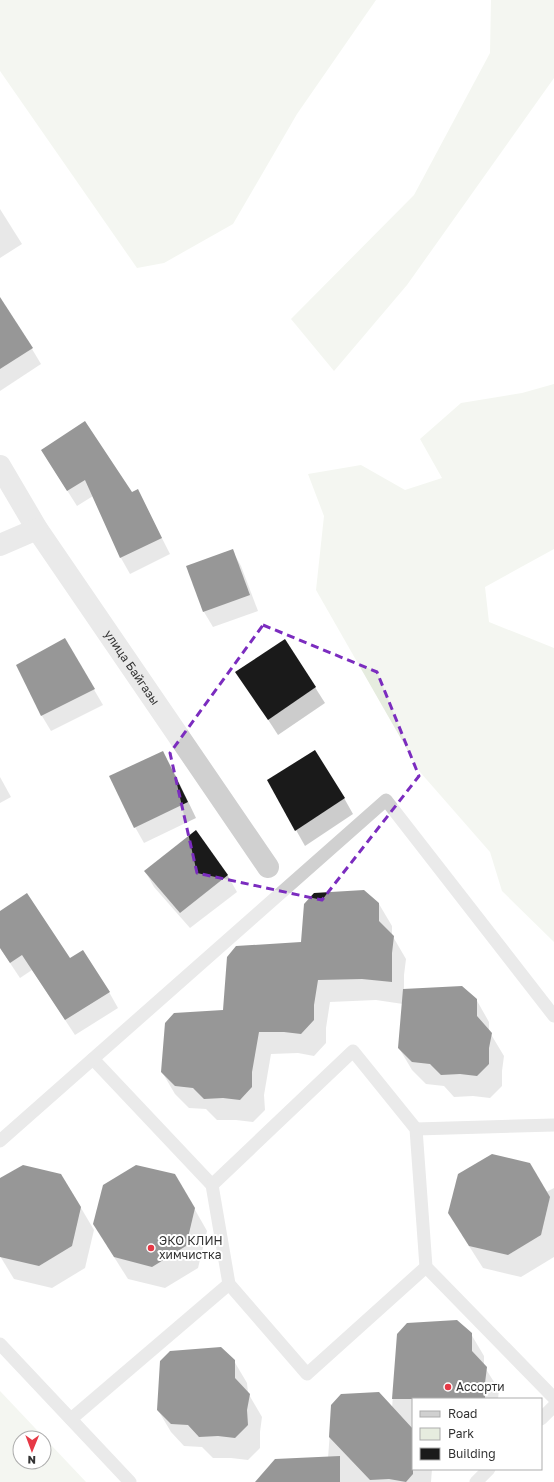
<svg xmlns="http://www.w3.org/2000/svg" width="554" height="1482" font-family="'Golos Text',sans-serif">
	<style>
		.green { fill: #e6ecdf; fill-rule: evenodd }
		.shadow { fill: #0003 }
		.building { fill: #1a1a1a }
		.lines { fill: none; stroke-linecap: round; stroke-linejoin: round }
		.service { stroke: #d0d0d0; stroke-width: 13 }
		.minor { stroke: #d0d0d0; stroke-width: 22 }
		.marked { fill: none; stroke: #7b2cbf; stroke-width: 3; stroke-dasharray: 8 5; stroke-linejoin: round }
		.poi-dot { fill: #e63946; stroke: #fff; stroke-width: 1.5 }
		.labels { text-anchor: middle; stroke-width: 4; stroke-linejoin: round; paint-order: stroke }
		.street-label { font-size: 12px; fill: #333; stroke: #fff }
		.poi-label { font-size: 12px; fill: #333; stroke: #fff; text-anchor: start }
	</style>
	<rect width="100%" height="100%" fill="#fff"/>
	<g class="green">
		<polygon points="0,0 376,0 297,114 233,224 164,263 137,268 0,71"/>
		<polygon points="491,0 554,0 554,78 407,285 334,371 291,319 414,195 490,53"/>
		<polygon points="554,384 554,549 485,587 489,622 554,648 554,942 502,891 490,852 420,772 316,590 324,516 308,474 361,465 405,490 442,478 420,439 461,403 522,393"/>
		<path d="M0,1391L86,1482H0ZM20,1438H44V1462H20Z"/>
	</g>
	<g class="shadow">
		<polygon points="0,209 22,244 0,258"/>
		<polygon points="0,312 32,349 41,364 0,391"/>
		<polygon points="51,465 131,493 138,491 170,554 130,574 121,558 93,496 77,506"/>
		<polygon points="232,550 241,566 258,611 213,627 204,612"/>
		<polygon points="65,640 103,705 51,731 42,716"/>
		<polygon points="285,640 325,703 278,735 237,672"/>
		<polygon points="163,752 172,768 196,818 144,843 135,827"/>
		<polygon points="0,777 11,797 0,803"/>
		<polygon points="268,780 344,798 353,814 305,846"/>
		<polygon points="195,832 228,876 237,892 190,928 154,887 145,871"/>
		<polygon points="379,904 392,926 392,935 406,959 404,975 404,990 476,999 489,1022 489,1031 504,1056 502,1071 502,1086 490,1098 473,1096 454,1097 444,1086 426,1084 412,1070 399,1048 403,1004 376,1000 330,1002 326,1028 326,1043 314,1056 298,1053 271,1054 264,1095 265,1110 253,1122 236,1120 217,1120 206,1109 189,1108 175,1094 162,1072 223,1011 302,943"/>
		<polygon points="0,912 70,960 109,992 118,1008 75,1035 32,970 20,978 0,948"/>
		<polygon points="0,1179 81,1208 94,1230 85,1268 52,1288 14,1279 0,1256"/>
		<polygon points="554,1188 554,1257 521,1277 483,1268 462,1235"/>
		<polygon points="194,1208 207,1231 198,1268 165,1288 128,1279 107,1246"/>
		<polygon points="398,1334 471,1334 484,1356 484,1366 499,1390 498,1399 413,1399 413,1469 432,1469 431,1482 265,1482 328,1458 332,1405 392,1408"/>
		<polygon points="234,1361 247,1383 248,1393 262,1417 260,1432 260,1448 248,1460 231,1458 213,1458 202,1447 184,1446 171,1432 158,1410"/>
	</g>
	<g class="building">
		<polygon points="0,297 33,348 0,369"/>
		<polygon points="85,421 132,492 138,489 162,538 120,558 85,480 67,491 41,450"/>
		<polygon points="233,549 250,595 203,612 186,566"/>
		<polygon points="65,638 95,689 41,716 16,665"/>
		<polygon points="285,639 316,687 268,720 235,672"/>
		<polygon points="315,750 345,798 295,831 267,780"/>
		<polygon points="163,751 188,802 134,828 109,776"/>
		<polygon points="196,830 228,875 180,913 144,871"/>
		<polygon points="364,890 379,903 379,921 394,936 392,953 392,982 362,979 318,980 314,1005 314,1020 301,1034 284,1032 259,1032 252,1072 252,1087 240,1100 223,1098 204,1099 193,1088 175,1086 161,1072 165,1023 174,1013 223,1010 227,957 236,946 301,942 304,904 314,893"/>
		<polygon points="27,893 70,958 83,950 110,992 65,1020 22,955 10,963 0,948 0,911"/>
		<polygon points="462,986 477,999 477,1016 492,1033 489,1048 489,1064 477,1076 460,1074 441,1075 430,1064 412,1062 398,1048 403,989"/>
		<polygon points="492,1154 530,1163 550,1197 541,1235 508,1255 469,1246 448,1213 458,1174"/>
		<polygon points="23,1165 61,1174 81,1207 72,1246 39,1266 0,1257 0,1178"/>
		<polygon points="136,1165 175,1174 195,1208 186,1246 152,1267 114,1257 93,1224 103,1185"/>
		<polygon points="457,1320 472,1333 472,1351 487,1367 485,1383 485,1399 392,1399 397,1334 407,1323"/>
		<polygon points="221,1347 235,1360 235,1378 250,1394 247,1410 248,1425 235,1438 218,1436 199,1437 188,1425 171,1424 157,1410 160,1361 170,1351"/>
		<polygon points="379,1392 413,1429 413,1474 406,1482 389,1479 370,1480 329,1437 331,1405 341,1394"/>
		<polygon points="340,1456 340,1482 255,1482 275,1459"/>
	</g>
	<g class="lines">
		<g class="service">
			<polyline points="93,1059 212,1185"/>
			<polyline points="416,1129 554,1125"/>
			<polyline points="0,1141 386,800 554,1016"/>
			<polyline points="426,1267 416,1129 353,1051 212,1185 229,1284 307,1374 426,1267 554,1398"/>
			<polyline points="0,1344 130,1482"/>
			<polyline points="71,1419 229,1284"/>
			<polyline points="541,1419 554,1406"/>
			<polyline points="476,1482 489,1469"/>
		</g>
		<g class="minor">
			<path id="s1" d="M0,466L37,529L268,867"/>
			<polyline points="0,545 37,529"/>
		</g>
	</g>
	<path d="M0 0H554V1482H0ZM263,625L377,672L419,776L322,900L197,873L170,753Z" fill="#fff" fill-opacity=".55" fill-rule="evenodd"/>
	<path class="marked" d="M263,625L377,672L419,776L322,900L197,873L170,753Z"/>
	<g class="poi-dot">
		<circle cx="151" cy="1248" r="4"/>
		<circle cx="448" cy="1387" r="4"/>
	</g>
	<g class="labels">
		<g class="street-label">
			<text dy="4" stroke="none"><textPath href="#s1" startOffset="241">улица Байгазы</textPath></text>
		</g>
		<g class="poi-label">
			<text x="159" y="1245">ЭКО КЛИН<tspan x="159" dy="14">химчистка</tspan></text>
			<text x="456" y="1391">Ассорти</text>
		</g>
	</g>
	<rect x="412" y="1398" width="130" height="72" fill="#ffffff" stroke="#adadad"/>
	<rect x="420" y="1411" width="20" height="6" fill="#d0d0d0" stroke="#adadad"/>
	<text x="448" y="1418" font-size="12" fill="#333333">Road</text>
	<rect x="420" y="1428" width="20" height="12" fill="#e6ecdf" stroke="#adadad"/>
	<text x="448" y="1438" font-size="12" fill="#333333">Park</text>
	<rect x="420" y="1448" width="20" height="12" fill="#1a1a1a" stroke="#adadad"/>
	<text x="448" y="1458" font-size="12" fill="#333333">Building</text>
	<g transform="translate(32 1450) rotate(181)"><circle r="19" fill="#ffffff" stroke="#adadad"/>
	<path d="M0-3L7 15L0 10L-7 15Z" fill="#e63946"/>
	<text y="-6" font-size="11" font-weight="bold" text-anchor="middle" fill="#333333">N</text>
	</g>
</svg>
